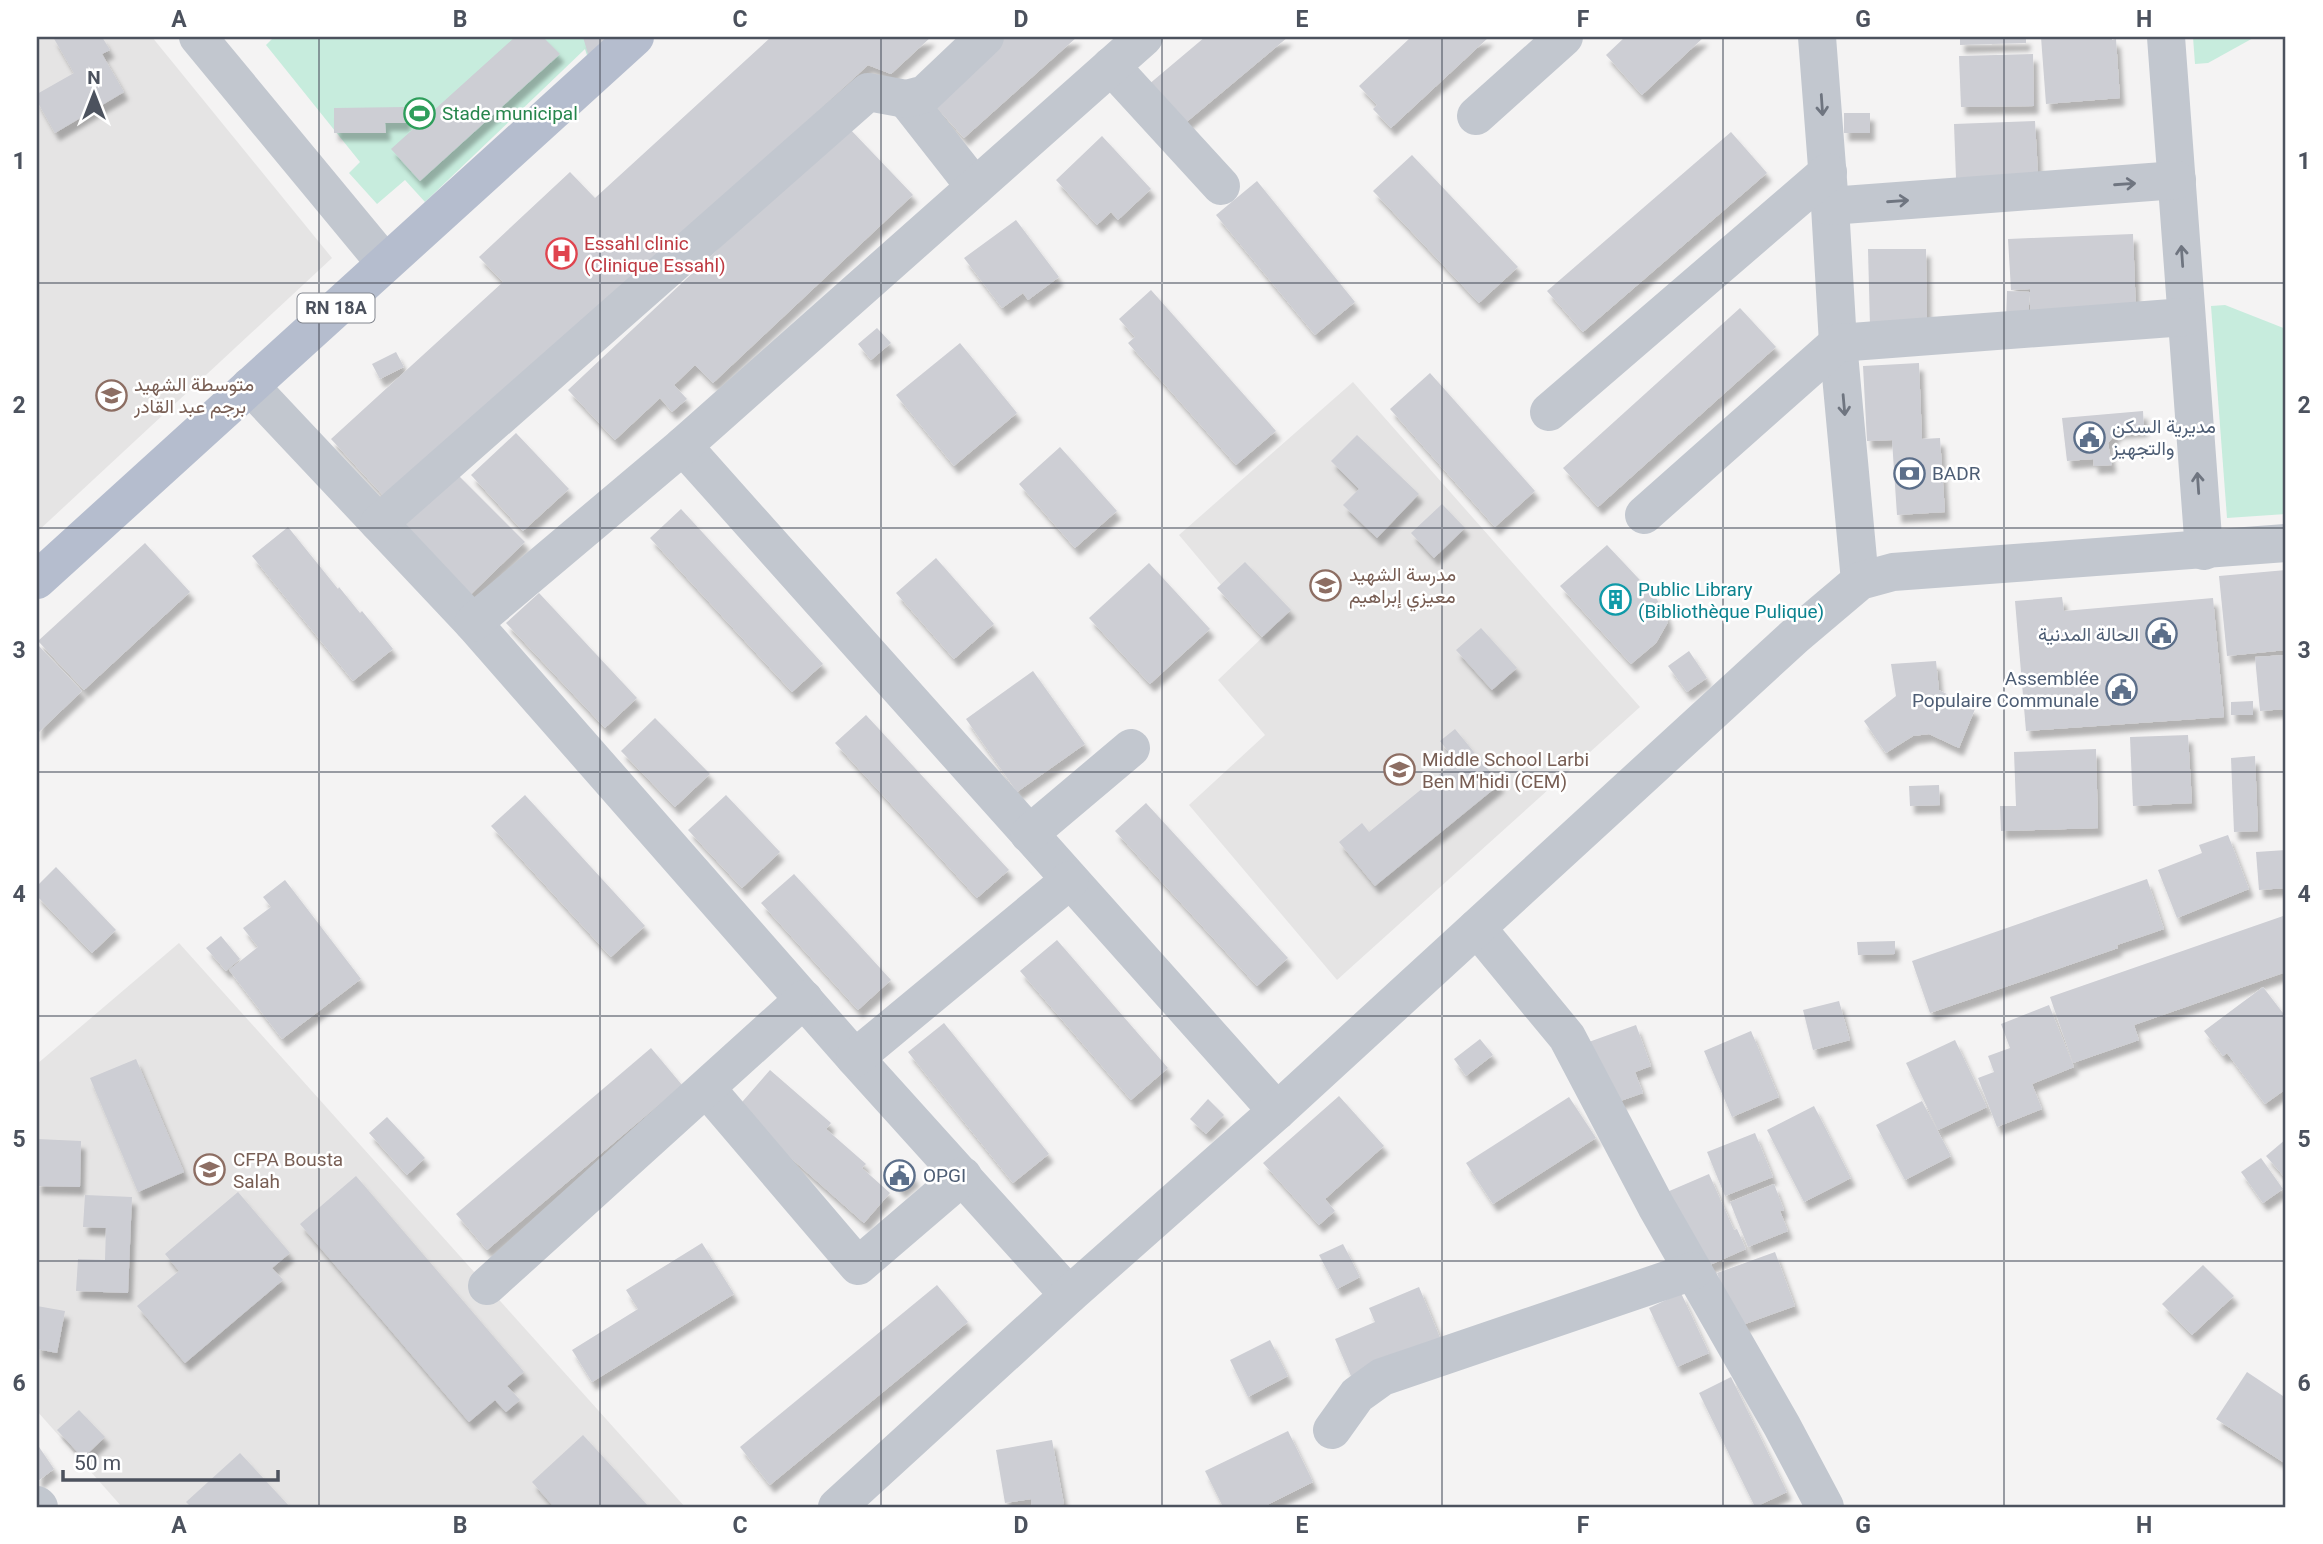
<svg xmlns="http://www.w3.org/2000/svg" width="2323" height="1544" font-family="Roboto,Vazirmatn,sans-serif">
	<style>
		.education { fill: #e5e4e4 }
		.garden { fill: #c7ecdd }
		.building { fill: #cdced4; filter: url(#shadow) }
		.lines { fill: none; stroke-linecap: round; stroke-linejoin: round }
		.minor { stroke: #c2c7cf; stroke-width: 38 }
		.major { stroke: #b5bdce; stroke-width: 38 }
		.oneway { stroke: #6f7580 }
		.grid { fill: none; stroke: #4c525e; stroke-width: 2; stroke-opacity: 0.55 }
		.labels { text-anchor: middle; stroke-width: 5; stroke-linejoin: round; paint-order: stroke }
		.shield { fill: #fff; stroke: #82868e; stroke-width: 2 }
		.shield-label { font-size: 18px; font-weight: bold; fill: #4c525e }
		.leisure-label { font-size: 19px; fill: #27864d; stroke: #fff; text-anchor: start }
		.health-label { font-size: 19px; fill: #be3a42; stroke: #fff; text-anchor: start }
		.education-label { font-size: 19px; fill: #785e54; stroke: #fff; text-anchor: start }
		.service-label { font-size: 19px; fill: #4e5e75; stroke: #fff; text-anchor: start }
		.culture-label { font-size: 19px; fill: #0d838f; stroke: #fff; text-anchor: start }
		.neatline { fill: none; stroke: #4c525e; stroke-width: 2.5 }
		.grid-label { font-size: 23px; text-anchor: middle; font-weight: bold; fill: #4c525e }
	</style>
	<defs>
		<filter id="shadow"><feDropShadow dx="4.5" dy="8" stdDeviation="2" flood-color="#0004"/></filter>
	</defs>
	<rect width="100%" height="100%" fill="#f4f3f3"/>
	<g class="education">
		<polygon points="37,37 152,37 332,258 37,532"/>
		<polygon points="1353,382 1640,707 1337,980 1189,805 1265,735 1218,680 1264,636 1179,535"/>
		<polygon points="179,943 685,1507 122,1507 37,1411 37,1064"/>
	</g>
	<g class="garden">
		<polygon points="274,37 618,37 590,64 585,49 425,202 405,180 377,204 349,173 360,162 266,45"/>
		<polygon points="2193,37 2255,37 2208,63 2195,64"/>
		<polygon points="2225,305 2286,329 2286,514 2227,518 2211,306"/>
	</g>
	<g class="building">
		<polygon points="53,37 102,37 110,50 102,54 124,92 55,133 37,101 37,94 74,73"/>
		<polygon points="515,37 543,37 560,54 420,181 391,149"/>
		<polygon points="583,37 619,37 591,64"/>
		<polygon points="771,37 931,37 891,74 868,65 390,503 331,439 503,282 479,257 570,172 595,198"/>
		<polygon points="999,37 1077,37 964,138 929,99"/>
		<polygon points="1205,37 1288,37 1177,130 1148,85"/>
		<polygon points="1411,37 1489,37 1391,128 1373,109 1377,105 1359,86"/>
		<polygon points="1625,37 1704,37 1642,95 1606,55"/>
		<polygon points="1960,37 2026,37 2026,43 1960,45"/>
		<polygon points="2041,37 2112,37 2112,40 2116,39 2120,98 2046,104"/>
		<polygon points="2033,54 2034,106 1961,107 1959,56"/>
		<polygon points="406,107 406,123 385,123 386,133 334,133 334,108"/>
		<rect x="1844" y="113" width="26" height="20"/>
		<polygon points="2035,121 2038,174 1956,178 1954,124"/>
		<polygon points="848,127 913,195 713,383 695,365 674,385 687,399 672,412 660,398 615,440 568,390"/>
		<polygon points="1731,132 1767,173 1583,332 1547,291"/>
		<polygon points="1102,136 1151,189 1118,220 1111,212 1097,225 1056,180"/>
		<polygon points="1412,155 1518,267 1479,303 1373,191"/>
		<polygon points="1257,181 1355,302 1315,335 1216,215"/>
		<polygon points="1016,220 1059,277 1028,300 1023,293 1002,308 964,258"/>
		<polygon points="2133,234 2136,312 2031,317 2029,294 2029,321 2006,321 2007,291 2030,292 2030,289 2011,290 2008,239"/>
		<polygon points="1868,249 1926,249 1927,326 1870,326"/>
		<polygon points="1151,290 1276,431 1236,465 1128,343 1135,337 1119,319"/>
		<polygon points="1740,308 1776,347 1598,507 1563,468"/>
		<polygon points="877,328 891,343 871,360 858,344"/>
		<polygon points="960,343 1017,413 954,466 896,395"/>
		<polygon points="396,352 404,367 380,379 372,364"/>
		<polygon points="1919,363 1922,439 1940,438 1945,512 1897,515 1892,440 1867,441 1863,366"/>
		<polygon points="1430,373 1535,491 1495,527 1390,409"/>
		<polygon points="2143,411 2144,429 2118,431 2108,443 2112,465 2094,466 2093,459 2067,461 2062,418"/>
		<polygon points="516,433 569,489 523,531 471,475"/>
		<polygon points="1357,435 1419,494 1377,538 1343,505 1359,489 1331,461"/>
		<polygon points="1060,447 1117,511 1075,548 1019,484"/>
		<polygon points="457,474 525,542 467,598 400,530"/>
		<polygon points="1442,504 1465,528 1434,558 1411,533"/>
		<polygon points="681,509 823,664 792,692 650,538"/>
		<polygon points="288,527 338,589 339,587 360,613 362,611 393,649 353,681 252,556"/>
		<polygon points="145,543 190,592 84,690 38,641"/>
		<polygon points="1607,545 1654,595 1666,614 1668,622 1656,643 1631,664 1560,586"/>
		<polygon points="936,558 994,624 954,659 896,593"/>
		<polygon points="1245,562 1291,610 1262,637 1217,588"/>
		<polygon points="1149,563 1210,629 1150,684 1089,618"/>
		<polygon points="2286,570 2286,650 2227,656 2219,576"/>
		<polygon points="539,593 637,698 605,728 506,623"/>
		<polygon points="2062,597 2064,611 2213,598 2224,717 2026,731 2015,601"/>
		<polygon points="1481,628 1517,668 1492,690 1456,650"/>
		<polygon points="37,644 82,691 37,734"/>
		<polygon points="1689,651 1707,678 1687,692 1668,666"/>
		<polygon points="2286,655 2286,709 2260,711 2255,657"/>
		<polygon points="1936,661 1939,690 1975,709 1959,748 1929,734 1913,736 1886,753 1864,721 1896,696 1891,664"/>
		<polygon points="1033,671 1085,744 1017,792 966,719"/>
		<polygon points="2253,701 2253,715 2231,715 2231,702"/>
		<polygon points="866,715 1009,870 977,898 835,743"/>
		<polygon points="655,718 710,774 675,807 621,751"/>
		<polygon points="1455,729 1500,784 1375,886 1339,842 1362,823 1369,832 1456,761 1440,741"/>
		<polygon points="2188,735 2192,803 2133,806 2130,737"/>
		<polygon points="2096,749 2098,828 2001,831 2000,806 2016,806 2014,752"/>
		<polygon points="2255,756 2258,831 2234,832 2231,758"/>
		<polygon points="1939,785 1940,805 1910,806 1909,786"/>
		<polygon points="525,795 645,926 611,957 491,826"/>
		<polygon points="726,795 780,852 742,888 688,830"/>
		<polygon points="1146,803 1288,958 1257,986 1115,831"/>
		<polygon points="2228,835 2249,889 2177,918 2158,870 2202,853 2199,845"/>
		<polygon points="2286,850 2286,888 2259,890 2256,852"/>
		<polygon points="56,867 116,930 92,953 37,896 37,886"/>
		<polygon points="794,874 891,980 858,1010 761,903"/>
		<polygon points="2147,879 2164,929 2117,945 2118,948 1930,1013 1912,961"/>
		<polygon points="285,880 361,979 282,1039 229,970 258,947 243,928 271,907 263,897"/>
		<polygon points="2286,915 2286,972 2134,1025 2139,1040 2073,1063 2050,997"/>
		<polygon points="221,936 240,959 226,971 206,948"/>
		<polygon points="1057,940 1168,1068 1131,1100 1020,971"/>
		<polygon points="1895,941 1895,954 1858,955 1857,942"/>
		<polygon points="2263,987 2286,1017 2286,1089 2265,1104 2227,1053 2223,1056 2204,1031"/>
		<polygon points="1839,1001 1850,1040 1813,1050 1803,1010"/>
		<polygon points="2049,1005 2074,1067 2032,1084 2042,1109 1997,1127 1978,1078 1994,1072 1988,1056 2010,1048 2001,1024"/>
		<polygon points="944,1023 1049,1154 1013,1183 908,1052"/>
		<polygon points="1636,1025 1651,1066 1635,1072 1643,1093 1609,1105 1586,1043"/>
		<polygon points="1751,1031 1779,1097 1732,1117 1704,1051"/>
		<polygon points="1480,1039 1493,1055 1466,1076 1454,1059"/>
		<polygon points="1955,1040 1987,1107 1938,1130 1906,1063"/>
		<polygon points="651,1048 682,1085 487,1250 456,1214"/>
		<polygon points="136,1059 184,1172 138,1192 90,1078"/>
		<polygon points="770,1070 831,1123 826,1129 866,1164 862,1168 890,1193 864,1223 736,1109"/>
		<polygon points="1339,1096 1384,1146 1325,1199 1335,1211 1319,1225 1263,1163"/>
		<polygon points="1569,1097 1596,1138 1493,1204 1466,1163"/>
		<polygon points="1208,1099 1224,1115 1206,1134 1190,1119"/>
		<polygon points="1922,1101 1951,1156 1905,1180 1876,1125"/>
		<polygon points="1814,1106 1851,1178 1804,1202 1767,1130"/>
		<polygon points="387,1117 425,1158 407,1175 369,1133"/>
		<polygon points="1755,1133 1773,1177 1725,1196 1707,1152"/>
		<polygon points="37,1139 81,1141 80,1187 37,1186"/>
		<polygon points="2286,1139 2286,1179 2266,1156"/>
		<polygon points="2261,1158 2283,1189 2263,1203 2241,1172"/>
		<polygon points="899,1159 915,1178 901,1190 885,1172"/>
		<polygon points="1709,1174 1734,1230 1737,1229 1746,1249 1694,1272 1660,1195"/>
		<polygon points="356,1176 524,1372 507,1386 520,1400 506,1412 495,1400 469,1422 300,1224"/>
		<polygon points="1774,1184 1784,1210 1780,1211 1788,1231 1748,1247 1730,1202"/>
		<polygon points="238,1192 290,1253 272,1268 283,1280 185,1363 137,1306 179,1271 165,1254"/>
		<polygon points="85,1195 132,1197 128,1293 76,1291 78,1259 105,1260 106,1228 83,1227"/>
		<polygon points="702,1243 734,1294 592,1382 572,1350 638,1309 626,1290"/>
		<polygon points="1343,1244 1360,1277 1337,1289 1319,1255"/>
		<polygon points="1775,1252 1795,1306 1737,1327 1717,1273"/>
		<polygon points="2203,1265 2234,1296 2192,1335 2162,1304"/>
		<polygon points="937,1285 968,1322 770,1485 740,1447"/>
		<polygon points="1419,1287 1441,1340 1351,1376 1335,1339 1375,1322 1369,1308"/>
		<polygon points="1681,1293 1709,1353 1677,1367 1649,1308"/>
		<polygon points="37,1306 65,1311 57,1353 37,1349"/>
		<polygon points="1270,1340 1288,1376 1248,1397 1230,1360"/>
		<polygon points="2247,1372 2286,1398 2286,1464 2216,1419"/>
		<polygon points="1731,1377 1787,1492 1755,1507 1699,1393"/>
		<polygon points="79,1410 105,1437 83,1458 57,1430"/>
		<polygon points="1288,1431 1313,1482 1263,1507 1223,1507 1205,1471"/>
		<polygon points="583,1435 649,1507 554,1507 532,1482"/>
		<polygon points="1052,1440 1064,1504 1032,1507 1031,1499 1005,1503 996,1450"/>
		<polygon points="37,1444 54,1469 38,1481 37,1479"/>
		<polygon points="240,1453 290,1507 191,1507 186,1502"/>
	</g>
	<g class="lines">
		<g class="minor">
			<polyline points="198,37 385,263"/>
			<polyline points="1817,37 1830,206 1838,343 1860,581"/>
			<polyline points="2166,37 2204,551"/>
			<polyline points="1111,66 1221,186"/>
			<polyline points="906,99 975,187"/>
			<polyline points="1476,116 1564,37"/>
			<polyline points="1830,206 2177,180"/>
			<polyline points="250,386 473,623 855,1058 1069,1295"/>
			<polyline points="1549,412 1828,172"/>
			<polyline points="683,446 1277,1111"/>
			<polyline points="1644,515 1838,343 2185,317"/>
			<polyline points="379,523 868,92 906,99 925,94 985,37"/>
			<polyline points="473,623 683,446 1144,37"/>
			<polyline points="1029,834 1131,748"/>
			<polyline points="1477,928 1567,1037 1656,1206 1782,1426 1825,1507"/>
			<polyline points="855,1058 1070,880"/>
			<polyline points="707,1089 858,1266 963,1176"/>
			<polyline points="487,1286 804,999"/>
			<polyline points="1332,1430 1357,1395 1382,1377 1693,1271"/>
			<polyline points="37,1505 39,1507"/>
			<polyline points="837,1507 1069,1295 1277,1111 1795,636 1860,581 1893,572 2286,543"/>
		</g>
		<polyline class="major" points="37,580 635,37"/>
	</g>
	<defs><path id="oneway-shaft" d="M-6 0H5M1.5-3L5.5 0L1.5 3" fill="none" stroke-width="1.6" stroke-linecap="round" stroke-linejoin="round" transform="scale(1.75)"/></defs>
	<g class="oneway">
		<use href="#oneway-shaft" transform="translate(1822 105) rotate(86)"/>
		<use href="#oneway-shaft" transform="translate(2125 184) rotate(-4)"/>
		<use href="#oneway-shaft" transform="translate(1898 201) rotate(-4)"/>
		<use href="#oneway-shaft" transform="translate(2182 256) rotate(-94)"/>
		<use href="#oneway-shaft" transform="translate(1844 405) rotate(85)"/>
		<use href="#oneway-shaft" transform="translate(2198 483) rotate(-94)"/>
	</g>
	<path class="grid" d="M319,37V1507M600,37V1507M881,37V1507M1162,37V1507M1442,37V1507M1723,37V1507M2004,37V1507M37,283H2286M37,528H2286M37,772H2286M37,1016H2286M37,1261H2286"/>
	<defs>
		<symbol id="stadium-ring" viewBox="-11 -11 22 22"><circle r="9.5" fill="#fff" stroke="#2e9e5b" stroke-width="1.5"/><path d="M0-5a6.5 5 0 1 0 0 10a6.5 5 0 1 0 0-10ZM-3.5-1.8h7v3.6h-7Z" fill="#2e9e5b"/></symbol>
		<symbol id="hospital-ring" viewBox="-11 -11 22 22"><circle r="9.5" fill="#fff" stroke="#e0444e" stroke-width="1.5"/><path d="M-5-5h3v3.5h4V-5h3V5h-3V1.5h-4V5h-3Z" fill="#e0444e"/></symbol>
		<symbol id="school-ring" viewBox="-11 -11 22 22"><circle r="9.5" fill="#fff" stroke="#8d6e63" stroke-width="1.5"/><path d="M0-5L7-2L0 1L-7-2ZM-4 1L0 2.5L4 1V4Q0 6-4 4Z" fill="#8d6e63"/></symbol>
		<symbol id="civic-ring" viewBox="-11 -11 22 22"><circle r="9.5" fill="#fff" stroke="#5c6f8a" stroke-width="1.5"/><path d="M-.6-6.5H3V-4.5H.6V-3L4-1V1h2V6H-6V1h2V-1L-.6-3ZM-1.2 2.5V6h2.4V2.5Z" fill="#5c6f8a"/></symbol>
		<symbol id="bank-ring" viewBox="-11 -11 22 22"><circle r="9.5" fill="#fff" stroke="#5c6f8a" stroke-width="1.5"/><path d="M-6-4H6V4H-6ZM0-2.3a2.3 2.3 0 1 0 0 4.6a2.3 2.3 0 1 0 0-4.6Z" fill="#5c6f8a"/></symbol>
		<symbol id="building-ring" viewBox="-11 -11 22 22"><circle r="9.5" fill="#fff" stroke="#0f9aa8" stroke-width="1.5"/><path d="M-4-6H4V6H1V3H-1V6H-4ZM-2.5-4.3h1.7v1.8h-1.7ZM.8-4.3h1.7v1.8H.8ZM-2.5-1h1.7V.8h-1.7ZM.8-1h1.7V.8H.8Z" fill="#0f9aa8"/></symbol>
		<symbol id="university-ring" viewBox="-11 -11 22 22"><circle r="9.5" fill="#fff" stroke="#8d6e63" stroke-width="1.5"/><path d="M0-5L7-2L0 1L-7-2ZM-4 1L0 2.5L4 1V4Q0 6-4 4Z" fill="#8d6e63"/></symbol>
	</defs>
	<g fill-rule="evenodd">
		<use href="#stadium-ring" x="402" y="96" width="35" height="35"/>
		<use href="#hospital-ring" x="544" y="236" width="35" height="35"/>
		<use href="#school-ring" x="94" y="378" width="35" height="35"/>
		<use href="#civic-ring" x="2072" y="420" width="35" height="35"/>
		<use href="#bank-ring" x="1892" y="456" width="35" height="35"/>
		<use href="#school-ring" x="1308" y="568" width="35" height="35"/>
		<use href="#building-ring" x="1598" y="582" width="35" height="35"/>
		<use href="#civic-ring" x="2144" y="616" width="35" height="35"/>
		<use href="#civic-ring" x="2104" y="672" width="35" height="35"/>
		<use href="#school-ring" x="1382" y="752" width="35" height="35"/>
		<use href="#university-ring" x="192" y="1152" width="35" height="35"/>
		<use href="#civic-ring" x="882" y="1158" width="35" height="35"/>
	</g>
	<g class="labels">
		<rect class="shield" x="297.5" y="293.5" width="77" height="29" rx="5"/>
		<g class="shield-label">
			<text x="336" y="314">RN 18A</text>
		</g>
		<g class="leisure-label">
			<text x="442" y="120">Stade municipal</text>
		</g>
		<g class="health-label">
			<text x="584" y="250">Essahl clinic<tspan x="584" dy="22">(Clinique Essahl)</tspan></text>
		</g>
		<g class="education-label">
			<text x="134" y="391">متوسطة الشهيد<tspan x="134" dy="22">برجم عبد القادر</tspan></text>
			<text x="1349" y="581">مدرسة الشهيد<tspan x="1349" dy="22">معيزي إبراهيم</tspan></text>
			<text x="1422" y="766">Middle School Larbi<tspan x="1422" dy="22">Ben M'hidi (CEM)</tspan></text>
			<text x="233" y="1166">CFPA Bousta<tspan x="233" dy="22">Salah</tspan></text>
		</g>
		<g class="service-label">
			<text x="2112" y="433">مديرية السكن<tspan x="2112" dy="22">والتجهيز</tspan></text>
			<text x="1932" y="480">BADR</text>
			<text x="2139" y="641" text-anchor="end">الحالة المدنية</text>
			<text x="2099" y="685" text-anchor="end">Assemblée<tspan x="2099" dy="22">Populaire Communale</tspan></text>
			<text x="923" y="1182">OPGI</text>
		</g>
		<g class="culture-label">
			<text x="1638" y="596">Public Library<tspan x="1638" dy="22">(Bibliothèque Pulique)</tspan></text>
		</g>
	</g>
	<rect width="2323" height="1544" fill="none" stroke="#ffffff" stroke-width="77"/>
	<g transform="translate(94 94)" stroke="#ffffff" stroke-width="5" paint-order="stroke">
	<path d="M0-5L12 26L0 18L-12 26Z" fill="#4c525e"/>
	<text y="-10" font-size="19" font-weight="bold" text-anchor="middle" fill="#4c525e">N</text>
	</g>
	<path d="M63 1470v10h215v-10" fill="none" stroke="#4c525e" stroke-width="3.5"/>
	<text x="74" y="1470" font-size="21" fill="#4c525e" stroke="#ffffff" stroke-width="5" paint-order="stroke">50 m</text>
	<rect x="38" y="38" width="2246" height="1468" class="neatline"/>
	<g class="grid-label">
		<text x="179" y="27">A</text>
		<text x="460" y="27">B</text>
		<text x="740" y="27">C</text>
		<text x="1021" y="27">D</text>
		<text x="1302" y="27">E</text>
		<text x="1583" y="27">F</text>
		<text x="1863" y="27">G</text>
		<text x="2144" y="27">H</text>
		<text x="19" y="169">1</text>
		<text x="2304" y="169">1</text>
		<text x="19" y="413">2</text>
		<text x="2304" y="413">2</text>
		<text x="19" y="658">3</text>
		<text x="2304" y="658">3</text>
		<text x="19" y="902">4</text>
		<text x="2304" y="902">4</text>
		<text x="19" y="1147">5</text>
		<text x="2304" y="1147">5</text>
		<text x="19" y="1391">6</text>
		<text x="2304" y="1391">6</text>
		<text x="179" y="1533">A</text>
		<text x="460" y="1533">B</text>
		<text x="740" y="1533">C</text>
		<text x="1021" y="1533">D</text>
		<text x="1302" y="1533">E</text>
		<text x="1583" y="1533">F</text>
		<text x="1863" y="1533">G</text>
		<text x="2144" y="1533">H</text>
	</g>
</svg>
